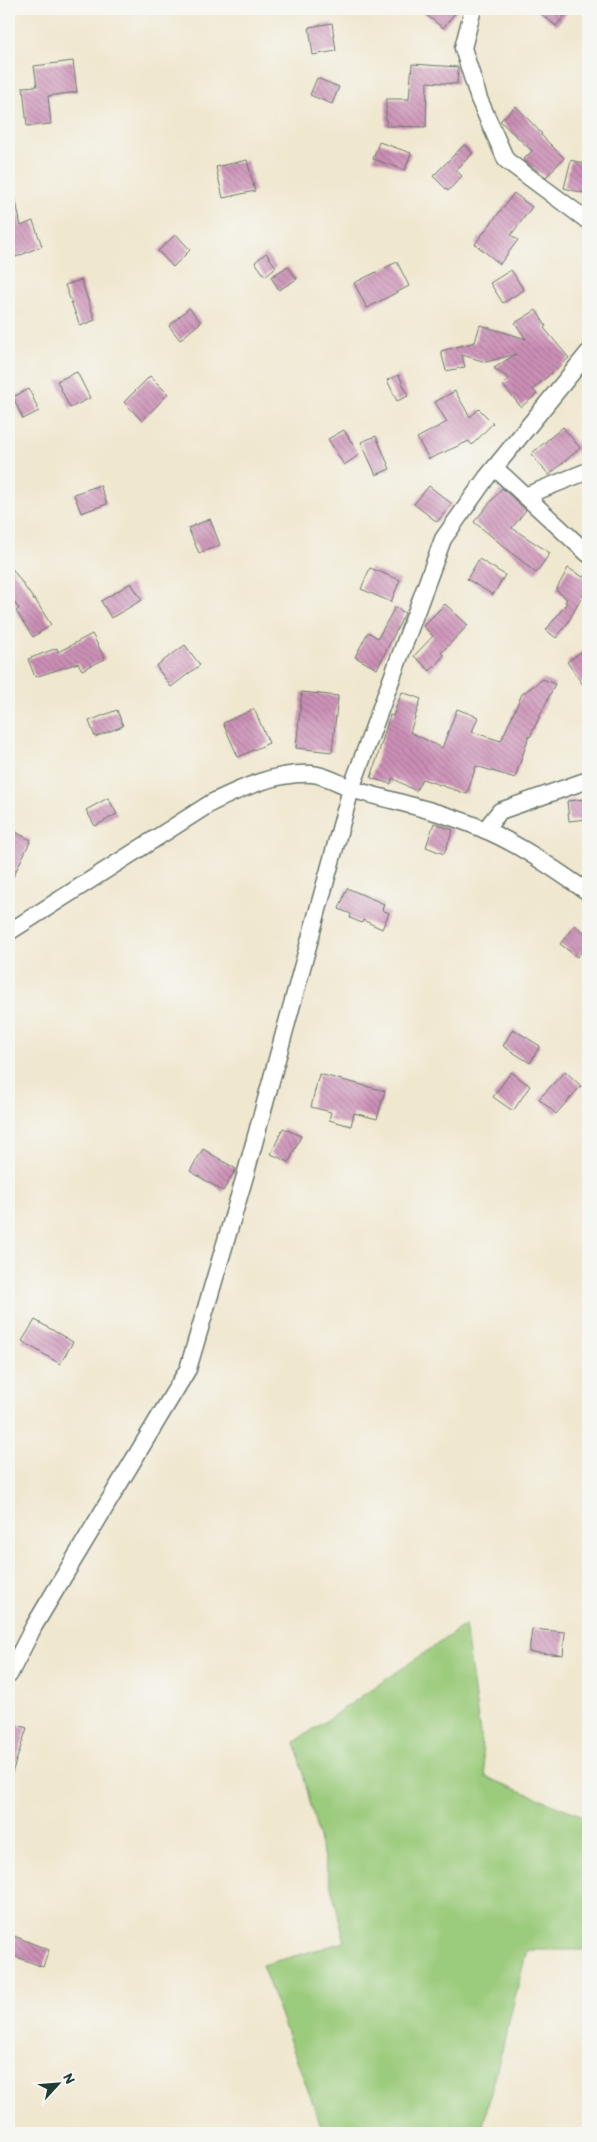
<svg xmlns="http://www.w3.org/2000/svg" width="597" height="2142" font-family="Itim,sans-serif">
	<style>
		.grass { fill: #9bcb7b; stroke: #5d8458 }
		.building { fill: url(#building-back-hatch) }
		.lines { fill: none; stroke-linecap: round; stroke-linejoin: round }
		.minor-casing { stroke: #68786a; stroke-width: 19 }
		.minor { stroke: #fff; stroke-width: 16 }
	</style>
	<defs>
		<pattern id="building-back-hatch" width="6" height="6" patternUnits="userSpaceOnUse" patternTransform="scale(1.25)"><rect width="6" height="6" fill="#cc8fb6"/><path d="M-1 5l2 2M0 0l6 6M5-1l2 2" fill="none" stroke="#a57695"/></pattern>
	</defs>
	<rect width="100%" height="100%" fill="#f6f6f2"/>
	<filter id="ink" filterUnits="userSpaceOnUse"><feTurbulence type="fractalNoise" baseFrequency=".02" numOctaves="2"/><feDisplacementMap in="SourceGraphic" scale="10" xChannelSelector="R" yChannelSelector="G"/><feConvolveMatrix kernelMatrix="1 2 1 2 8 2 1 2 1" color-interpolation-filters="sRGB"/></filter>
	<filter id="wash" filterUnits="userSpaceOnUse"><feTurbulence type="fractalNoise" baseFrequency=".0096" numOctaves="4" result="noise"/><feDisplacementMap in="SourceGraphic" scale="20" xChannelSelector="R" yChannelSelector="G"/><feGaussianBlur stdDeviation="1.12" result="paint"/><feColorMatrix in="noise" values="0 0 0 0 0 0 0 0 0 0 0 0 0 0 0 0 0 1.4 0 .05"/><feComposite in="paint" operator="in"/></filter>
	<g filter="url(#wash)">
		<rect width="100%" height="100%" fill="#f0e7cf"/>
		<polygon class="grass" points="465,1625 486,1777 588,1818 588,1950 527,1950 481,2133 319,2133 323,2131 262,1965 345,1942 295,1742"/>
		<g id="blocks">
			<g class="building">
				<polygon points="419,9 458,9 443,28"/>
				<polygon points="535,9 570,9 556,26"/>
				<polygon points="332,23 336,51 313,55 309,27"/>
				<polygon points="73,61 77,92 48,96 51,124 27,126 23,87 37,86 34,66"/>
				<polygon points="412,64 458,67 457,84 427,82 426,127 386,126 386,99 409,99"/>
				<polygon points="317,78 339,87 332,104 310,95"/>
				<polygon points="516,106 542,134 541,135 564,158 546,177 523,160 532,151 500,121"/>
				<polygon points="379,142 411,153 405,170 373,159"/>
				<polygon points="465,144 473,153 456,170 462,176 448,191 433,176"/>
				<polygon points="247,160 255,191 223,198 216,167"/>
				<polygon points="571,160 588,165 588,178 584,193 564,188"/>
				<polygon points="514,193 532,207 511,235 518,240 500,264 475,244"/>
				<polygon points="9,196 15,196 21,226 33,221 42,246 16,257 9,239"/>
				<polygon points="176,234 190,250 173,267 158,251"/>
				<polygon points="266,253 276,267 265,276 255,262"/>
				<polygon points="397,262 409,286 367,308 354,283"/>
				<polygon points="288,266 297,279 279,290 271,277"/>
				<polygon points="511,270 524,290 503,303 490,283"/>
				<polygon points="81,280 95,320 80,326 65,285"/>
				<polygon points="189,308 201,322 180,340 169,326"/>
				<polygon points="536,310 546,326 544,328 569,358 533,389 537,394 521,407 503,385 509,379 494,368 516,354 486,362 462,355 465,367 446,371 441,351 475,342 480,325 526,339 515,323"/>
				<polygon points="77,372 90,398 70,408 57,381"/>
				<polygon points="399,375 408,396 397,401 387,380"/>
				<polygon points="150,376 168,394 142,421 124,402"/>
				<polygon points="29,389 39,411 23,419 13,397"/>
				<polygon points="455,391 470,417 479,409 493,423 472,445 469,441 429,459 417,438 447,422 435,402"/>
				<polygon points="563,427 580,448 549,475 531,454"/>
				<polygon points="344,430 359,455 344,465 328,439"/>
				<polygon points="376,436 390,469 376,475 361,442"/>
				<polygon points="100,485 107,504 81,513 74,494"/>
				<polygon points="429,486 452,504 437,522 414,504"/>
				<polygon points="502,488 526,510 512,528 550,553 536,573 474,522"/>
				<polygon points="210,519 220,545 199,553 188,528"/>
				<polygon points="479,559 505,575 493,595 467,579"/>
				<polygon points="9,564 34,600 35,599 51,625 33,637 16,611 19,609 9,595"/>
				<polygon points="370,568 400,580 391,602 361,589"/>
				<polygon points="568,568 583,577 587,572 588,573 588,586 567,624 556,638 546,630 567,603 565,602 567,599 556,590"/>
				<polygon points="131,583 142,600 111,618 101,601"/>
				<polygon points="445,604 468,625 441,653 444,655 430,671 414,656 433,636 423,626"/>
				<polygon points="395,607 405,613 377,669 355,657 368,632 378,638"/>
				<polygon points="92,634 105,659 82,670 78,663 35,677 28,659 57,648 58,652"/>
				<polygon points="185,645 200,665 171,687 156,666"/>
				<polygon points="588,647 588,692 567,662"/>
				<polygon points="543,679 555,684 530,737 529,736 515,778 476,766 467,794 422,779 416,791 392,778 391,784 371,778 390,715 393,716 402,692 421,699 410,732 442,748 457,709 478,717 472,732 501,741 522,694"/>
				<polygon points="302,692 338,696 332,752 296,748"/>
				<polygon points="254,709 269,743 238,757 223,723"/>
				<polygon points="117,710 123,726 95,737 89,721"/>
				<polygon points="108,798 117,814 95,826 86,810"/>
				<polygon points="586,799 587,819 569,821 567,801"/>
				<polygon points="434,823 453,830 444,854 426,847"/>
				<polygon points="9,829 31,840 9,885"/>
				<polygon points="347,888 384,904 382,910 389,913 382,929 363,920 362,923 350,918 351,914 339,909"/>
				<polygon points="575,925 588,935 588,943 577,957 560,944"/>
				<polygon points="513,1029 540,1046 530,1063 503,1046"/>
				<polygon points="565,1071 581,1086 556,1114 539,1099"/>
				<polygon points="511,1072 530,1086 513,1111 493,1097"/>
				<polygon points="319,1074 385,1091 377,1119 354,1113 351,1126 329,1120 331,1112 311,1107"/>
				<polygon points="283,1128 301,1136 289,1162 271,1154"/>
				<polygon points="203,1149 236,1169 223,1191 190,1171"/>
				<polygon points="35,1320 73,1342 60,1364 22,1341"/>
				<polygon points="532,1629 565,1632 563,1655 529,1652"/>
				<polygon points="9,1722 27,1728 11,1776 9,1776"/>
				<polygon points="9,1934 49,1950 43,1967 9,1954"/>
			</g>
		</g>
	</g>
	<g filter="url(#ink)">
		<use href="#blocks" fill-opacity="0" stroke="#68786a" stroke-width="1"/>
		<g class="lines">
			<defs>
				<g id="minor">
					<polyline points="473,9 463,48 479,99 506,160 588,221"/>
					<polyline points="495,468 588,554"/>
					<polyline points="525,496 588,471"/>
					<polyline points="485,830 500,811 588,780"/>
					<path d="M9,932L211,803C242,788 276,772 312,774C327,775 343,786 358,791C400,803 444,812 485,830C521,845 555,870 588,892"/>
					<polyline points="9,1675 34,1626 188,1369 245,1176 351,789 443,539 487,477 588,353"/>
				</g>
			</defs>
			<use href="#minor" class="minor-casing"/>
			<use href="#minor" class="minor"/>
		</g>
	</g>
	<rect width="597" height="2142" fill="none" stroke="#f6f6f2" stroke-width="30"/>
	<g transform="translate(58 2084) rotate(64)" stroke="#f6f6f2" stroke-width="4" paint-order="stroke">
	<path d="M0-4L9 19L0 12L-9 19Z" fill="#1f3d34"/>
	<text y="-8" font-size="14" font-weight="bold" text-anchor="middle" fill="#1f3d34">N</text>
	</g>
</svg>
